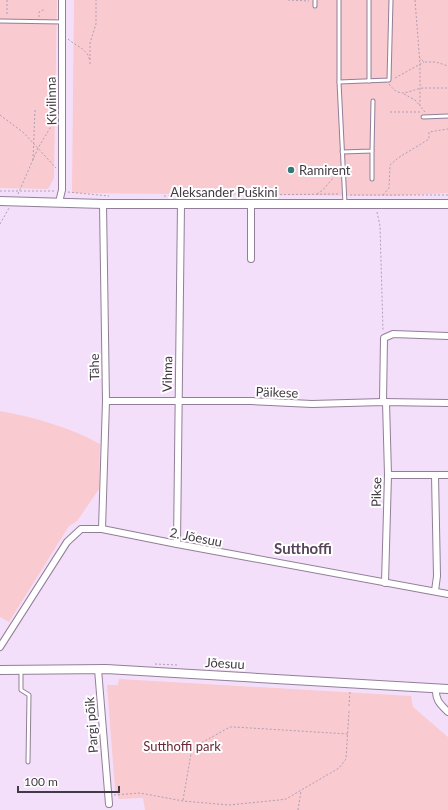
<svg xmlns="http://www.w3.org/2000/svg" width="448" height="810" font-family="Lato,sans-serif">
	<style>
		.green { fill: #f9cacf }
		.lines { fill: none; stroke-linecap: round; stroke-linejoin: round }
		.lane-casing { stroke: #927f97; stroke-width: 5 }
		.street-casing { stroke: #927f97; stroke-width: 8 }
		.secondary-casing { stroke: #927f97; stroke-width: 10 }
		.path { stroke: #af9fb4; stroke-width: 1; stroke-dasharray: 2 2; stroke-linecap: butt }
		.lane { stroke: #fff; stroke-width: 3 }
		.street { stroke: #fff; stroke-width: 6 }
		.secondary { stroke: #fff; stroke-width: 8 }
		.poi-dot { fill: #317a76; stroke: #fff; stroke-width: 1.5 }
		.labels { text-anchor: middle; stroke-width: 4; stroke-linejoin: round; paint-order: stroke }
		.street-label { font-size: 13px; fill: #423a44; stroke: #fff }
		.poi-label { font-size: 13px; fill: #423a44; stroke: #fff; text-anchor: start }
		.park-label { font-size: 13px; fill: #6b2836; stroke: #fff }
		.quarter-label { font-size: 15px; font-weight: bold; fill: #55445a; stroke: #fff }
	</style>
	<rect width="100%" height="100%" fill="#f4dffa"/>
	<g class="green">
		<polygon points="0,0 57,0 54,178 48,189 0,188"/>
		<polygon points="74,0 448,0 448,193 393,196 72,193"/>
		<path d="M0,411C33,417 70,427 100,444L99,489L77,521L69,526L9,622L0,617Z"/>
		<polygon points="119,679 411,696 413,707 448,737 448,810 145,810 143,798 119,799 115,789 107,685 118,685"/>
	</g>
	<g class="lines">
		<defs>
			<g id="lane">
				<polyline points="315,0 315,6"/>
				<polyline points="339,0 339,82 345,204"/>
				<polyline points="0,21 62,22"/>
				<polyline points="369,81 369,0"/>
				<polyline points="339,82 389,80 391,0"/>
				<polyline points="423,117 448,116"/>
				<polyline points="342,152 372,151 373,101"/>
				<polyline points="372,179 372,151"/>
				<polyline points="21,671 21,690 29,695 28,762"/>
			</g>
			<g id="street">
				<polyline points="59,202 62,190 62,0"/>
				<polyline points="251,204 251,259"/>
				<polyline points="106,401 251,401 312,404 383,402 448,403"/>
				<polyline points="383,402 384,338 393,334 448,336"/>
				<polyline points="388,475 448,475"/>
				<polyline points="102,529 106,401 103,204"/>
				<polyline points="177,544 181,204"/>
				<polyline points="385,583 388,475 386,402"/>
				<polyline points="435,591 437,576 435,475"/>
				<polyline points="0,647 67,542 81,529 102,529 177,544 448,594"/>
				<polyline points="98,669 109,804"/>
				<path d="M436,688C435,700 440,704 448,712"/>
			</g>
			<g id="secondary">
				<polyline points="0,201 103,204 448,204"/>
				<polyline points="0,670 106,669 448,689"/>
			</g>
		</defs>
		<use href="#lane" class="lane-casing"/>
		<use href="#street" class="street-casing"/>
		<use href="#secondary" class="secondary-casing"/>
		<g class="path">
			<polyline points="7,0 7,15"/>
			<polyline points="288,0 309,1"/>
			<polyline points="415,0 420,64 420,106 425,112"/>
			<polyline points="39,17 39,12 45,9"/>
			<path d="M68,39C77,47 87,48 90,61"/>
			<polyline points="419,57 424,62 436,62 448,66"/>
			<polyline points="90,64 90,43 96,24 96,0"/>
			<polyline points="395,78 424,62"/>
			<path d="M389,84C401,100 408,90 423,88C431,88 440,88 448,88"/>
			<polyline points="404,94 415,100 420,106"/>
			<polyline points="390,112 422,112"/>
			<polyline points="0,115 24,133 56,168"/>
			<polyline points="33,160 35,109"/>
			<polyline points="0,191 55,191"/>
			<polyline points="68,192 109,196"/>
			<polyline points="18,194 38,148 55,120"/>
			<polyline points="317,194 323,190 338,172"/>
			<polyline points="350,195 448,195"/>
			<polyline points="383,195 389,188 390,165 398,158 429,139 429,132 448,129"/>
			<polyline points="164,196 339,194"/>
			<polyline points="377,212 380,226 383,331"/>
			<polyline points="0,224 9,208"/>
			<polyline points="155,664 177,665"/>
			<polyline points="349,706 350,691"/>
			<polyline points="114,795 140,793 183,801 229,805 279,800 286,799 339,768 346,759 349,711"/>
			<polyline points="183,800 192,748 230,727 234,727 348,734"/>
			<polyline points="298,810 301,791"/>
		</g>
		<use href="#lane" class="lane"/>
		<use href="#street" class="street"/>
		<use href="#secondary" class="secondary"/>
	</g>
	<circle class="poi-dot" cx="291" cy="170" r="4"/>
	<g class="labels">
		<g class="street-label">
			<text transform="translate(51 101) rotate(-91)" y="5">Kivilinna</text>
			<text x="224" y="197">Aleksander Puškini</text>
			<text transform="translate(94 367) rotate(-91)" y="5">Tähe</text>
			<text transform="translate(167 374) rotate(-89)" y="5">Vihma</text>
			<text transform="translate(277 392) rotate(2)" y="5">Päikese</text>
			<text transform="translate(376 492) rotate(-89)" y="5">Pikse</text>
			<text transform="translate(196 537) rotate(11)" y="5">2. Jõesuu</text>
			<text transform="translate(225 663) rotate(3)" y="5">Jõesuu</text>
			<text transform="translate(91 725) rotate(-94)" y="5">Pargi põik</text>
		</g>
		<g class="poi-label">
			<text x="299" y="175">Ramirent</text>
		</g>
		<g class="park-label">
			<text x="182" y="751">Sutthoffi park</text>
		</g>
		<g class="quarter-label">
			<text x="303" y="554">Sutthoffi</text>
		</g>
	</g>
	<path d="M18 786v6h101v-6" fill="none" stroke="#423a44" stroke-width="2"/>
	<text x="24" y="786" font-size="12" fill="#423a44" stroke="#ffffff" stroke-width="3" paint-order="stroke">100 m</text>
</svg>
